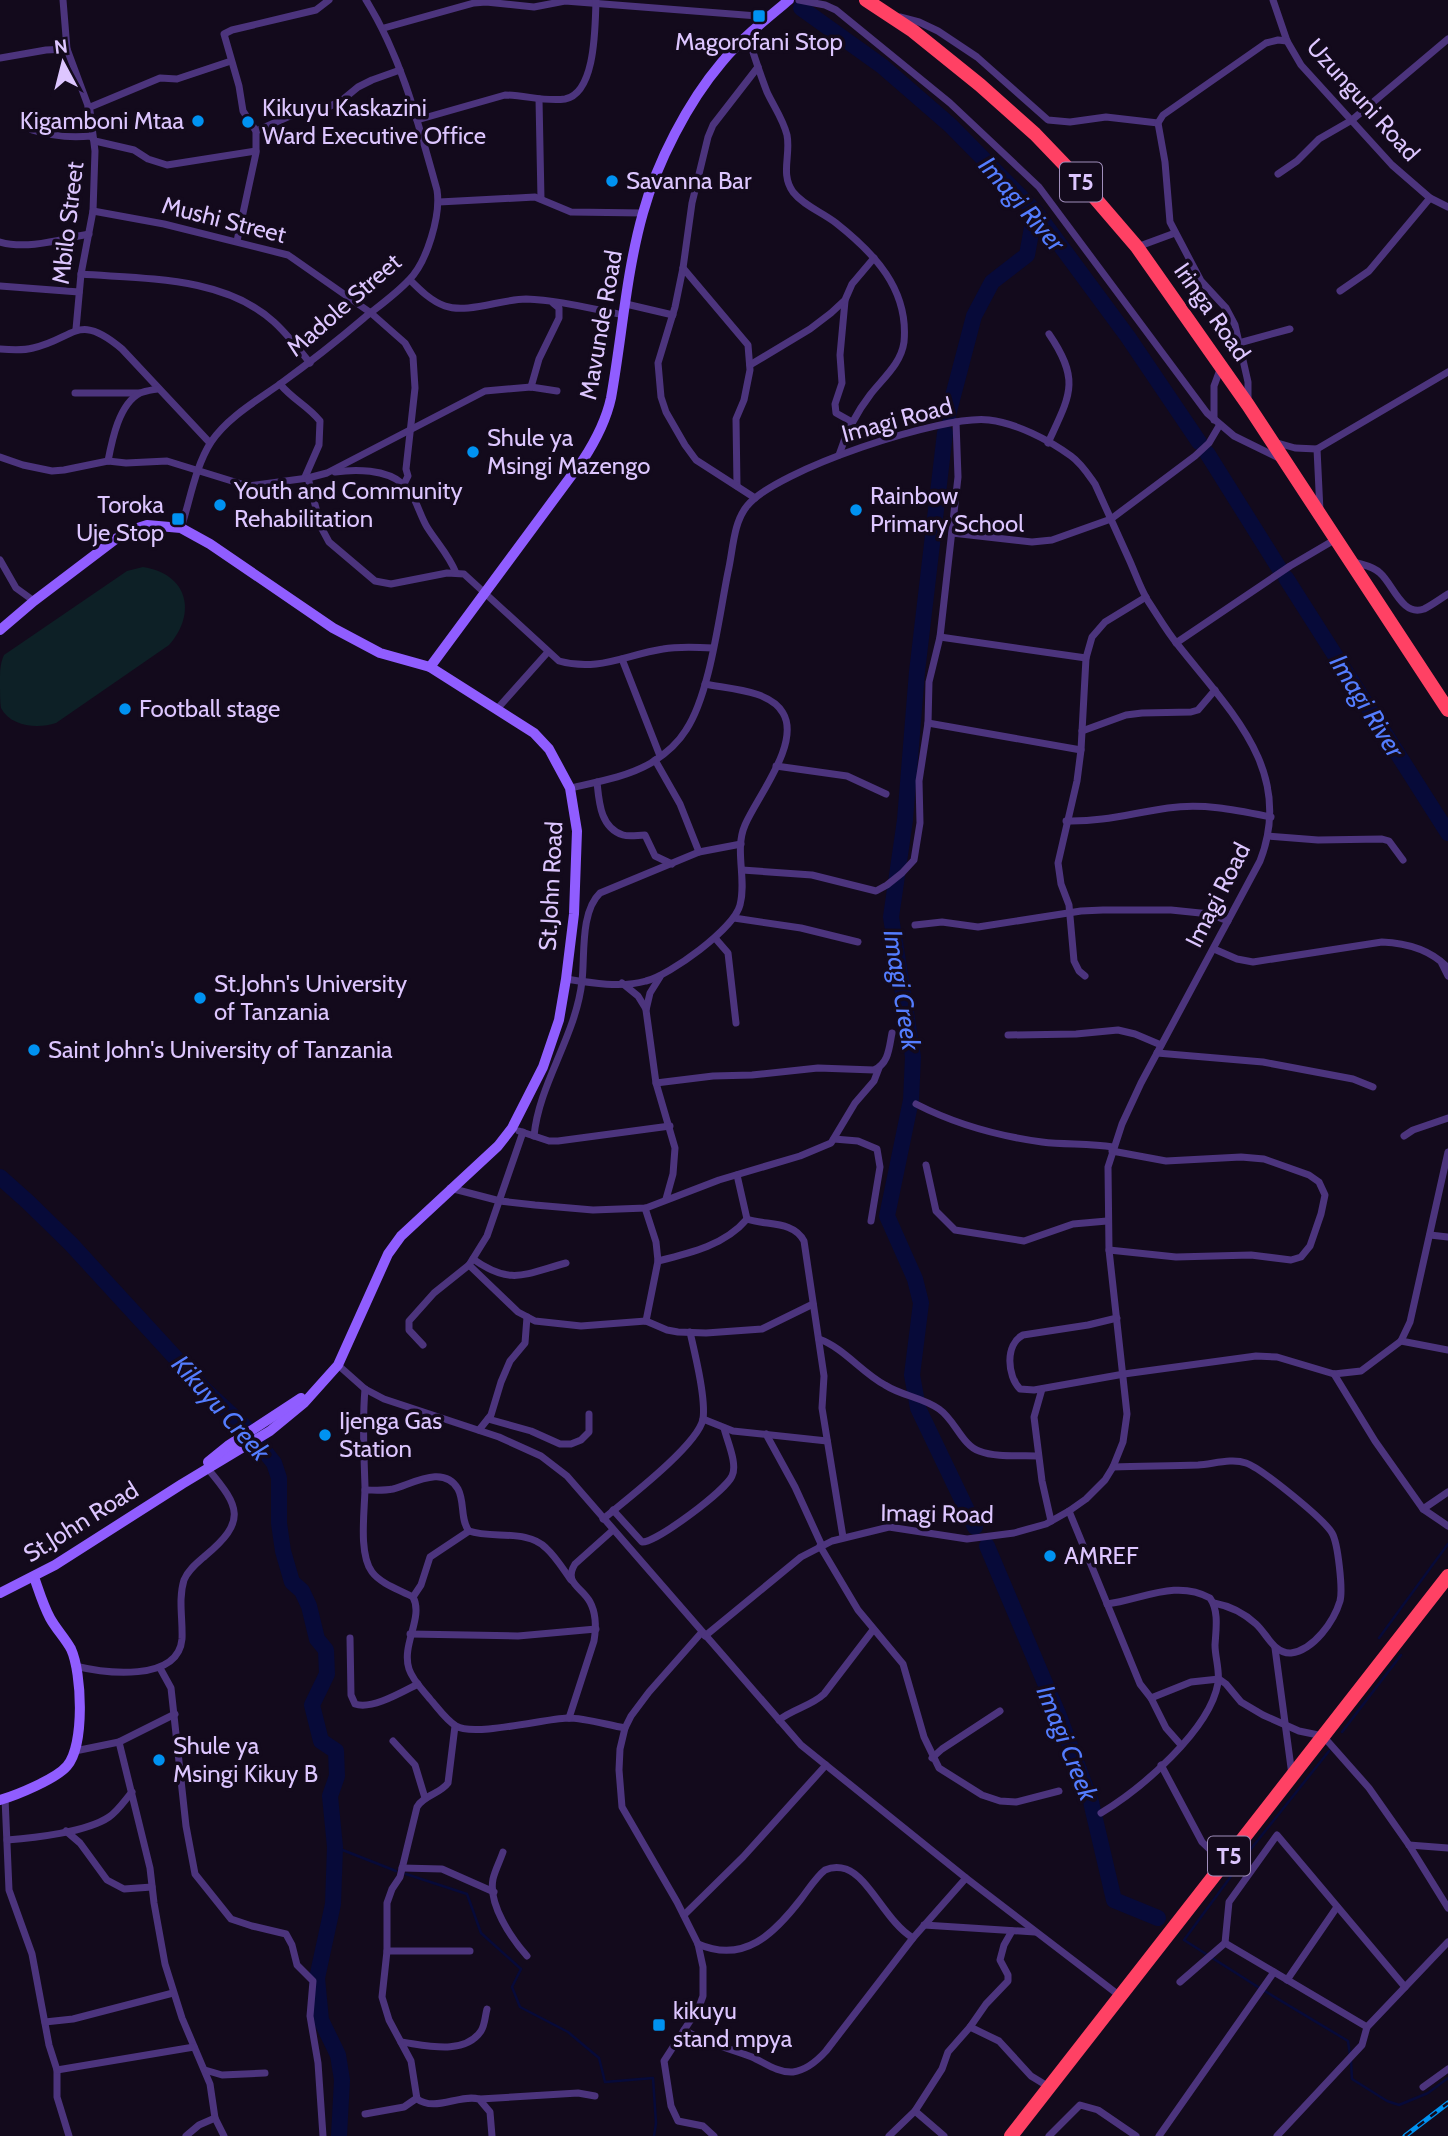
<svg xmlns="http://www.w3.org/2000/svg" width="1448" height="2136" font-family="Cabin,sans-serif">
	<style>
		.green { fill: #0d2026 }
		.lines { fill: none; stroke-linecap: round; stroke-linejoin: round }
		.stream { stroke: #070a39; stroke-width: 2.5 }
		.river { stroke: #070a39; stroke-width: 16 }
		.street { stroke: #4c347d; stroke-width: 7 }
		.secondary { stroke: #905dff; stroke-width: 10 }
		.highway { stroke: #ff4164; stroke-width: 14 }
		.rail-casing { stroke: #0092f1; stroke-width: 5 }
		.rail { stroke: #130a1c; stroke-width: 2.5; stroke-dasharray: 8; stroke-linecap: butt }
		.poi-dot { fill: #0092f1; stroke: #130a1c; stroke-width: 2.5 }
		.labels { text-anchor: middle; stroke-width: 7; stroke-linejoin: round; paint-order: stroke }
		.shield { fill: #130a1c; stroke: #a08ebb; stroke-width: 2 }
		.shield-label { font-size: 23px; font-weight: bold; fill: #ddc6ff }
		.poi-label { font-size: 24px; fill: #ddc6ff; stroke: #130a1c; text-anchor: start }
		.street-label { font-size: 24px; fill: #ddc6ff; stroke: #130a1c }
		.water-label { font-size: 26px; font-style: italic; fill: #547dff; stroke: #130a1c }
	</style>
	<rect width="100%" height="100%" fill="#130a1c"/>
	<path class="green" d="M143,567C188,574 197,613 169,645L56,723C38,729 11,727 1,708C0,702 0,689 0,681C0,671 0,664 4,655L127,571Z"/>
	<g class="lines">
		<g class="stream">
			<polyline points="1379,1638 1448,1544"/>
			<polyline points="1342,1732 1401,1655"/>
			<polyline points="1329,1751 1254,1845 1184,1940 1258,1987 1348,2041 1350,2055"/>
			<polyline points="335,1847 396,1871"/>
			<polyline points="406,1874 467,1894 481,1933 521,1969 512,1987 520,2007 568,2032 599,2058 605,2082 653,2078 656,2123 654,2136"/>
			<polyline points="1351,2061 1352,2079 1387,2101 1399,2105 1428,2093 1448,2078"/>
		</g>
		<g class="river">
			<polyline points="801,8 882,66 950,125 1035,211 1128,337 1199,442"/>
			<polyline points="948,415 974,316 992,282 1027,255 1035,211"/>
			<polyline points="945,433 917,672 905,820 891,917 913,1057 911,1100 887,1216 915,1279 921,1303 912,1375 918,1408 975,1527"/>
			<polyline points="1207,453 1279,568"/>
			<polyline points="1286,578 1448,833"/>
			<polyline points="0,1177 28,1202 71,1244 205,1390 246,1428 274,1463 279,1478 279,1523 283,1551 292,1582 302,1591 309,1606 317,1639 326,1650 327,1674 312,1705 321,1741 336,1751 337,1776 330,1796 335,1847 333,1904 317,1978 321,2020 338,2055 342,2080 339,2136"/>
			<polyline points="987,1546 1059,1716 1091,1802 1114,1900 1158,1918"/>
		</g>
		<g class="street">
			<polyline points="63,0 67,49 90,111 95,151 93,211 81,274 76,329"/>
			<polyline points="799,0 825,5 836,10 950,103 1039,187 1207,413 1234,436 1281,459"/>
			<polyline points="1273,0 1287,41 1301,65 1392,165 1430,198 1448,207"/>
			<polyline points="900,17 919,22 938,31 977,57 1048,120 1070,122 1106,117 1158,123"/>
			<polyline points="384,28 474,3 486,2 534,7 565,1 769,17"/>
			<path d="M748,37C754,55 760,74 767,92C774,107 783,119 787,135C791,155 780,174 793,192C804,206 822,212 836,223C874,253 909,289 904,342C901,364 883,378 870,395C856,413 846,433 839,455"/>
			<polyline points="0,58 46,50 67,49"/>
			<polyline points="539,99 541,199"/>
			<polyline points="88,108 160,78 177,79 231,61"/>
			<path d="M417,120L505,95C525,95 545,102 565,99C596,93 595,26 596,1"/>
			<path d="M32,130C51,136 71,138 91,136L95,141L134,150L148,159L167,165L256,151"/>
			<polyline points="256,131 290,116 324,109 341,101 358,87 372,80 400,70"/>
			<polyline points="1278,174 1297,161 1319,139 1352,120 1448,39"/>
			<polyline points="439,202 535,197 571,212 643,213"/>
			<polyline points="93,211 164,224 288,255 371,313 405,343 413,357 415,388 406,469 408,476 404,484"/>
			<polyline points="237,241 256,153 256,131 243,111 239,86 224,34 232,30 316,10 329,0"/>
			<path d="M0,242C28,250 61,239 89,234"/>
			<polyline points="1137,247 1175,233"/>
			<polyline points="683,268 748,345 750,370 744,400 736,419 737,486"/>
			<path d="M81,274C144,279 224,276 274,322C287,334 299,349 310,363"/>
			<path d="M410,280C420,290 431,301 445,306C467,314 502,299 526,299C559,300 592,309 624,315"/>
			<polyline points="0,286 79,292"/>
			<polyline points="1340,291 1369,271 1430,198"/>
			<polyline points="845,301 840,355 842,383 835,404 836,413 852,422"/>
			<polyline points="626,304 673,315"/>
			<polyline points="1239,343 1290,329"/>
			<path d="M0,349C11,350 22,351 33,348C75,339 77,311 122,349L210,443"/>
			<polyline points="750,365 810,329 831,313 845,300 852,284 874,258"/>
			<path d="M280,384C293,400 307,405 320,421L319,445L305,477"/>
			<polyline points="531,387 539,359 559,318 559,308 553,303"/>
			<polyline points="75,393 139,393"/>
			<polyline points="1248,402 1248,382 1235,325 1226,308 1201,281 1170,222 1165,162 1158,123 1163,115 1266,43 1278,40 1287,41"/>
			<polyline points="1214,420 1214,386 1221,367"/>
			<polyline points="1274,442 1295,448 1317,449 1448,372"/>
			<path d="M1048,443C1070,395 1081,381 1049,334"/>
			<polyline points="1317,449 1320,511"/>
			<path d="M0,457L23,465L52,471L64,470L108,461L126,463L167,461L248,486L308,478L321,527L329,542L375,581L391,584L447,573L464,574L559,661C598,672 625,655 663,649C679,646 696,647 713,648"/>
			<path d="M108,461C112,440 119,404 140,393C145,391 152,390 157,389"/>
			<path d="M335,472C355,469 386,469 403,484C415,493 419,514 427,527C437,543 449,555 456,573"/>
			<polyline points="308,478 327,473 485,391 531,387 557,391"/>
			<polyline points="755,498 696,460 685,445 666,412 661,397 658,363 675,307 683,268 692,203 708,137 713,125 758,67"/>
			<path d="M181,528C190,501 195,467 211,442C227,418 256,401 280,384C309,363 337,341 364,318C379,306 396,294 409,280C427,262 441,215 437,190C419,126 402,58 366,0"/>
			<polyline points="952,533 1032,542 1052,540 1111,519 1195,456 1209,443 1219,426"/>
			<polyline points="0,560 16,588 34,601"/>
			<path d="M1354,562C1363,565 1373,566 1380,573C1393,584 1402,617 1424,609C1432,605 1440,599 1448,594"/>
			<polyline points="940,637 1086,658"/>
			<polyline points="1176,643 1290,566 1336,539"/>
			<polyline points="622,659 660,756"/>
			<polyline points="497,709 547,653"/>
			<polyline points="928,723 1081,750"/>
			<polyline points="1082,731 1126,715 1142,713 1191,712 1198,710 1215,690"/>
			<polyline points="655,760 680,804 699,852"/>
			<polyline points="776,766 847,776 886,794"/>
			<path d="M597,782C599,801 600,828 623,835C630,837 638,835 645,835L655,856L672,864"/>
			<path d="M570,788C597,782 627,777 651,763C664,755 678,743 686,730C710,694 719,616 728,572C733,551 733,523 747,506C775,470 944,414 989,420C1016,423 1049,440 1071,456C1081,463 1088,474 1095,484C1106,508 1117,533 1128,557C1135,572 1140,588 1148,601C1158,616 1167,632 1178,645C1230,711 1295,771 1260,861L1141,1083L1122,1124L1108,1167L1109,1250L1127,1414L1123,1442L1113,1467L1105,1480L1086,1499L1069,1511L1046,1524L1014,1533L967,1539L889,1527L832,1541L801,1557L705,1636"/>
			<path d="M1066,821C1104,822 1132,813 1168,808C1204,803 1236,810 1271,817"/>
			<polyline points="1268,836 1318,840 1382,839 1389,841 1403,860"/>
			<polyline points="742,870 812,875 876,891 887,885 902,873 914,860 920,823 919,781 928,723 929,682 940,637 958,477 956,422"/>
			<polyline points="734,918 801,928 858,942"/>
			<polyline points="915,925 942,922 978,927 1081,911 1103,910 1171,910 1210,914 1228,921"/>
			<polyline points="715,938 728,953 736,1023"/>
			<path d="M1214,949L1237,959L1253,962L1382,942C1406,943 1431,950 1448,968"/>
			<polyline points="1442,964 1448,976"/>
			<polyline points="1085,976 1079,971 1074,961 1069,905 1061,884 1058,863 1077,781 1081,750 1086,658 1092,637 1105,622 1146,597"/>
			<polyline points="660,977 650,993 646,1010 656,1083 675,1148 673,1174 666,1199"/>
			<path d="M566,979C591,983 622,988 646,981C670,975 734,929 740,905C747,879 734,850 745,825C757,797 801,743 783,713C770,690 729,689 705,684"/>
			<polyline points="622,983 638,996 646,1009"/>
			<polyline points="1008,1035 1076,1034 1118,1030 1135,1034 1161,1045"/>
			<polyline points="1157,1053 1263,1062 1353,1079 1373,1087"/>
			<path d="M656,1083L713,1076L752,1075L818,1068L874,1070C889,1063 889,1048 892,1033"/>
			<path d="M916,1104C955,1124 998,1136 1042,1142C1066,1145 1089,1143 1113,1147"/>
			<polyline points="519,1131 549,1141 558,1141 670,1126"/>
			<path d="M534,1136C539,1083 576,1036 582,981C585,956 580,912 600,893L699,852L741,844"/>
			<polyline points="1404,1136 1413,1130 1448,1118"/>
			<polyline points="834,1139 858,1141 877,1149 880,1167 871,1221"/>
			<polyline points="926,1165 936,1211 955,1230 1024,1241 1073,1224 1107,1221"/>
			<path d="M737,1175L747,1219C766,1226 793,1220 804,1241L824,1376L822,1408L843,1537"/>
			<polyline points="450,1188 500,1201 535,1205 593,1210 646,1208 719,1180 800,1156 831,1143 855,1103 874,1081 879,1068"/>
			<polyline points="645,1208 656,1242 658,1261 646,1321"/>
			<polyline points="1430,1235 1448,1237"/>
			<polyline points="1109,1250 1176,1257 1251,1255 1291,1260 1301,1257 1310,1246 1321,1214 1325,1195 1319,1182 1309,1175 1264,1159 1241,1157 1166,1161 1112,1151"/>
			<path d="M473,1259C511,1286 525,1274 566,1263"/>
			<path d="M658,1261C691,1253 725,1245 747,1219"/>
			<polyline points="469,1265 518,1312 535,1321 581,1326 646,1321 667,1330 678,1332 706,1333 762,1329 813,1304"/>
			<path d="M1117,1318L1088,1325L1023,1335C1005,1344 1007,1376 1020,1389L1034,1390L1124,1374L1256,1356L1277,1357L1334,1374L1361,1371L1401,1341L1410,1322L1448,1152"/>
			<path d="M819,1339C844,1348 861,1372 885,1385C902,1396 922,1397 939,1409C955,1420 962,1445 979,1451C997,1458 1019,1455 1038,1456"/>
			<polyline points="1401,1341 1448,1350"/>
			<polyline points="423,1345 409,1330 409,1321 434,1293 469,1265 487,1236 523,1132"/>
			<polyline points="338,1365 365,1389 384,1399 499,1437 541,1456 567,1476 801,1745 966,1878 1120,1996"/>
			<polyline points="1334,1374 1375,1441 1423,1509 1448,1526"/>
			<path d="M365,1389C362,1422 364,1454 365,1487C365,1509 358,1553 372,1572C381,1584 400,1590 413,1597C424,1617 401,1645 409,1669C413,1681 423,1690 430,1699C438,1708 446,1720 456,1726C473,1737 544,1719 567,1718C586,1718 607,1725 625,1728"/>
			<polyline points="1042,1389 1034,1417 1042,1481 1051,1521"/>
			<polyline points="488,1419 531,1431 560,1444 571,1444 581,1440 589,1432 589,1414"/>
			<polyline points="703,1419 733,1431 827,1441"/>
			<polyline points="479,1430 491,1415 501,1382 510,1361 525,1343 527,1317"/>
			<polyline points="766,1434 795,1487 822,1546"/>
			<path d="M1113,1467C1142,1466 1170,1466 1198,1465C1213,1464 1232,1458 1246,1463C1261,1468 1324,1519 1332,1533C1338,1543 1343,1590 1340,1601C1334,1621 1314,1650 1291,1653C1274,1654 1267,1634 1256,1624C1244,1613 1230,1606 1214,1603"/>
			<path d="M365,1490C374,1490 383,1491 393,1489C412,1484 444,1464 458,1489C465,1502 460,1520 469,1531C492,1539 528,1529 546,1548C556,1557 563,1569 571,1580"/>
			<polyline points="1423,1509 1448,1492"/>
			<path d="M613,1510L642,1542C656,1543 726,1490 732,1476C738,1464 727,1441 724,1428"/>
			<polyline points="1069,1511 1140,1684 1151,1698 1166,1728 1181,1745"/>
			<path d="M603,1519C626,1500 698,1445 703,1419C706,1398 695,1354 690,1332"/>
			<polyline points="820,1546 858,1610 903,1664 924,1737 939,1768 982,1795 1000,1801 1016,1802 1059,1791"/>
			<polyline points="413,1597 421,1585 430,1557 469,1531"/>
			<polyline points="702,1632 649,1692 631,1716 625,1728 620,1749 619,1770 622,1807 677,1902 698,1944 703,1967 703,1996 699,2007 664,2061 671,2106 678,2121 703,2126 714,2136"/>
			<polyline points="410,1634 518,1636 596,1629"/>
			<path d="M350,1638L351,1695L355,1704C372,1710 402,1692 418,1684"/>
			<polyline points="1275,1648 1292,1775"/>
			<path d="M75,1666C104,1673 178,1683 182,1639C183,1620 178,1599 184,1580C188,1570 197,1563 205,1556C247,1521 240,1507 208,1469"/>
			<polyline points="160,1668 171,1688 186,1826 195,1874 231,1919 252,1926 286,1934 292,1945 297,1965 313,1981 310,2016 318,2063 323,2136"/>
			<polyline points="1151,1698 1191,1682 1219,1679 1226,1684 1241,1702 1263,1715 1299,1731 1323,1736 1369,1788 1409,1845 1448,1908"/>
			<path d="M569,1718L594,1641C596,1629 596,1613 590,1602C582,1587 563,1583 575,1564L613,1530"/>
			<path d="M779,1720C793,1709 811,1706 824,1694L873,1630"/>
			<path d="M455,1726L448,1783C440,1794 424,1795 417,1807L400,1877L392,1889L387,1903V1951L382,1997L389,2020L411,2061L417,2099C435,2112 459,2094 479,2099L490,2112L492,2136"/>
			<polyline points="393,1741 415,1765 425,1798"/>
			<polyline points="119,1742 150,1868 154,1903 165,1964 182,2018 210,2084 215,2118 224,2136"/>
			<polyline points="75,1751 119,1742 175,1714"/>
			<polyline points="932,1758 942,1749 1000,1711"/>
			<polyline points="1161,1765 1202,1842 1224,1863"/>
			<polyline points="5,1798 9,1890 32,1954 49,2045 57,2070 57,2097 69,2136"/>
			<path d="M1101,1813C1141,1789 1210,1730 1218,1683C1220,1671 1215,1657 1215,1645C1216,1629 1219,1611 1210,1598C1176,1579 1141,1600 1107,1604"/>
			<polyline points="66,1831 80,1843 107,1880 124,1889 152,1887"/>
			<path d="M7,1840C34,1838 87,1832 109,1817C118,1811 125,1800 132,1792"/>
			<polyline points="1409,1845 1448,1848"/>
			<path d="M503,1852C500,1861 495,1870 493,1879C488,1904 511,1938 527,1956"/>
			<polyline points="402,1868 442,1869 494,1892"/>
			<polyline points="684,1915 743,1857 826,1765"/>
			<polyline points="924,1925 1035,1932"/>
			<polyline points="1225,1943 1367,2027"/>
			<path d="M698,1944C744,1964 774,1934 801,1899C808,1890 816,1877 825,1870C832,1867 839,1867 846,1869C869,1877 887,1923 913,1938"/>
			<polyline points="387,1951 470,1951"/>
			<polyline points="1287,1980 1337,1907"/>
			<polyline points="1180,1982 1225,1943 1229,1902 1277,1835 1405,1987"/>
			<polyline points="45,2022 73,2019 173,1993"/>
			<polyline points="970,2027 999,2041 1031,2076 1049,2087"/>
			<path d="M684,2030C705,2043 729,2048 752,2057C765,2063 778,2073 793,2072C807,2070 817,2061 826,2051L913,1938L966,1878"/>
			<path d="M401,2042C425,2045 464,2056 481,2031C485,2025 485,2016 487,2009"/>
			<polyline points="57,2070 194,2047"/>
			<polyline points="205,2070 222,2075 265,2073"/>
			<polyline points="1423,2087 1448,2069"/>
			<polyline points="480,2099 578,2093 595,2096"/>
			<polyline points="915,2111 944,2136"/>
			<polyline points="365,2114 404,2107 417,2098"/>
			<polyline points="186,2136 199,2125 215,2118"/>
			<polyline points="889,2136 915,2111 942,2069 948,2052 970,2027 986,2004 1008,1981 1008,1975 1000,1960 1004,1945 1012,1931"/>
			<polyline points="1049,2136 1080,2105 1098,2110 1136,2136"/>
			<polyline points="1159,2136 1274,1972"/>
			<polyline points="1277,2136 1362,2045 1367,2027 1448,1942"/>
		</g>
		<g class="secondary">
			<polyline points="0,630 34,601 125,532 147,525 181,528 210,544 333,628 380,653 430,667 534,733 549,749 570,788 577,831 574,914 566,979 559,1020 543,1067 512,1128 498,1146 401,1236 388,1254 338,1365 304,1403 270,1431 182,1484 55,1565 0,1593"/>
			<path d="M430,667L583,460C596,440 606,421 611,398C622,337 626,273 643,213C657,162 688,102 722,62C741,39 766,19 789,0"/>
			<polyline points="208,1462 229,1445 301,1398"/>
			<path d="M0,1800C17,1795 56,1779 67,1766C85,1745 82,1673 71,1649C65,1638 56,1629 50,1618C43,1605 39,1591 34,1577"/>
		</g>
		<g class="highway">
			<polyline points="866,0 913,31 980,85 1035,134 1082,183 1137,247 1248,405 1448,710"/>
			<polyline points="1011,2136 1448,1576"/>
		</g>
		<defs>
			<polyline id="rail" points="1405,2136 1448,2103"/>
		</defs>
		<use href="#rail" class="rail-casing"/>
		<use href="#rail" class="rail"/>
	</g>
	<g class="poi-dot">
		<rect x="752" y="9" width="14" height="14" rx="3.5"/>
		<circle cx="198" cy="121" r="7"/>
		<circle cx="248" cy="122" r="7"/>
		<circle cx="612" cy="181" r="7"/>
		<circle cx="473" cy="452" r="7"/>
		<circle cx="220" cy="505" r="7"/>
		<circle cx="856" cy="510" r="7"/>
		<rect x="171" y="512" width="14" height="14" rx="3.5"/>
		<circle cx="125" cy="709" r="7"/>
		<circle cx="200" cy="998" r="7"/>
		<circle cx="34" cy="1050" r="7"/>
		<circle cx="325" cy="1435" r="7"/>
		<circle cx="1050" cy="1556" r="7"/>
		<circle cx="159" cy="1760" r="7"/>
		<rect x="652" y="2018" width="14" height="14" rx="3.5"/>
	</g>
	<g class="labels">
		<g class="shield">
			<rect x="1060" y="162.5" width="42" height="39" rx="5"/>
			<rect x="1208" y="1836.5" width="42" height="39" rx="5"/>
		</g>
		<g class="shield-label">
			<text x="1081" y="190">T5</text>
			<text x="1229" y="1864">T5</text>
		</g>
		<g class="poi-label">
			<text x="759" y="50" text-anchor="middle">Magorofani Stop</text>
			<text x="262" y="116">Kikuyu Kaskazini<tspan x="262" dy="28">Ward Executive Office</tspan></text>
			<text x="184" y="129" text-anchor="end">Kigamboni Mtaa</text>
			<text x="626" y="189">Savanna Bar</text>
			<text x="487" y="446">Shule ya<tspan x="487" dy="28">Msingi Mazengo</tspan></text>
			<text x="234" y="499">Youth and Community<tspan x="234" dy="28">Rehabilitation</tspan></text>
			<text x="870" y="504">Rainbow<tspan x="870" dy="28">Primary School</tspan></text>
			<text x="164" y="513" text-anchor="end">Toroka<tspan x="164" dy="28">Uje Stop</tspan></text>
			<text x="139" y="717">Football stage</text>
			<text x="214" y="992">St.John's University<tspan x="214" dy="28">of Tanzania</tspan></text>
			<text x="48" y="1058">Saint John's University of Tanzania</text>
			<text x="339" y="1429">Ijenga Gas<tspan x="339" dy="28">Station</tspan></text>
			<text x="1064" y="1564">AMREF</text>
			<text x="173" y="1754">Shule ya<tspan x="173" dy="28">Msingi Kikuy B</tspan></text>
			<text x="673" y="2019">kikuyu<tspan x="673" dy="28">stand mpya</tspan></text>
		</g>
		<g class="street-label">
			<text transform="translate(1363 100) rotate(48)" y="8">Uzunguni Road</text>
			<text transform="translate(224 220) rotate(14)" y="8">Mushi Street</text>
			<text transform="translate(68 223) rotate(-83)" y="8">Mbilo Street</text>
			<text transform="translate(344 305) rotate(-41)" y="8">Madole Street</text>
			<text transform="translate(1212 312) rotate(55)" y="8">Iringa Road</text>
			<text transform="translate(601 325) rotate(-80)" y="8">Mavunde Road</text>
			<text transform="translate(897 420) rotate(-15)" y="8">Imagi Road</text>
			<text transform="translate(551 886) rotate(-87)" y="8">St.John Road</text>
			<text transform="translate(1218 895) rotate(-63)" y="8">Imagi Road</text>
			<text transform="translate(937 1514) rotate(1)" y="8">Imagi Road</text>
			<text transform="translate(81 1522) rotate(-32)" y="8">St.John Road</text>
		</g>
		<g class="water-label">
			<text transform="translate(1022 204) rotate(49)" y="9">Imagi River</text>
			<text transform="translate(1367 706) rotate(58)" y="9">Imagi River</text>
			<text transform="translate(902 990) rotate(81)" y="9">Imagi Creek</text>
			<text transform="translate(221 1408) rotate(48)" y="9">Kikuyu Creek</text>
			<text transform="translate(1067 1743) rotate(68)" y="9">Imagi Creek</text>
		</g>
	</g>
	<g transform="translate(63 63) rotate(353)" stroke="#130a1c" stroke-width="5" paint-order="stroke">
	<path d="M0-5L12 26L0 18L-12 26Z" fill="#ddc6ff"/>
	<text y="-10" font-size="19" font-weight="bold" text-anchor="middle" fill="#ddc6ff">N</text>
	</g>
</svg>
